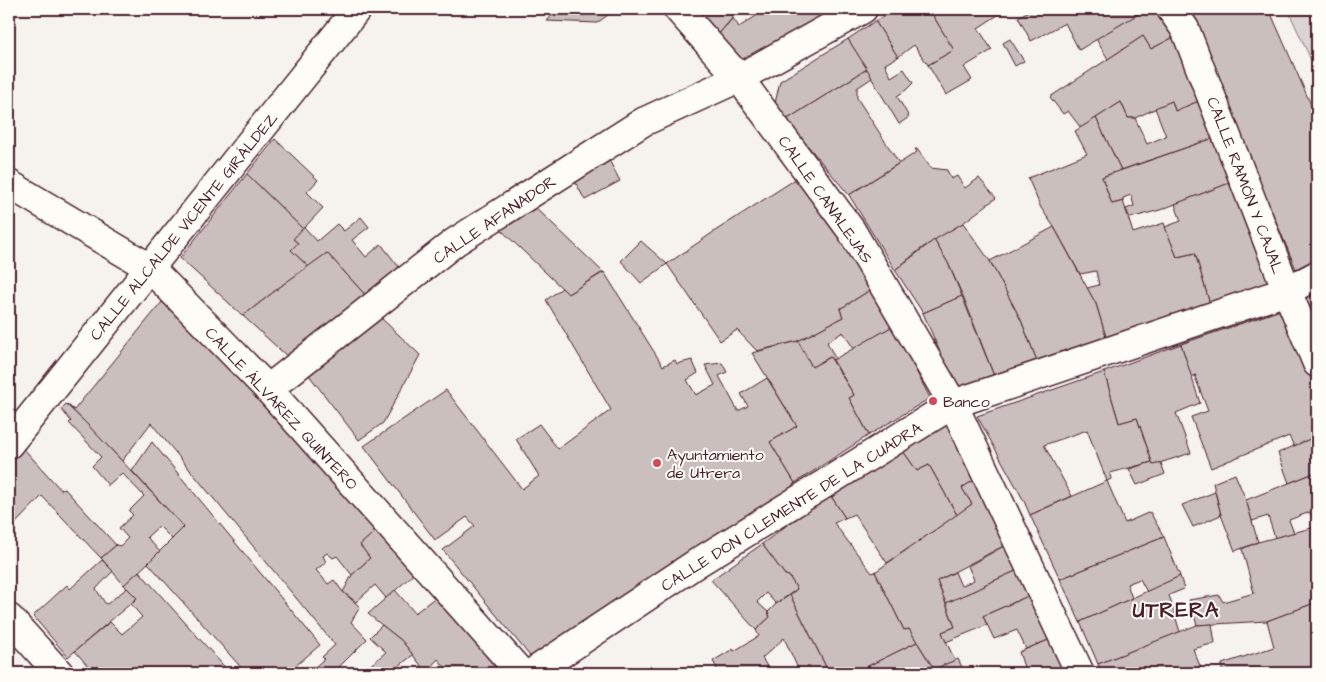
<svg xmlns="http://www.w3.org/2000/svg" width="1326" height="682" font-family="'Architects Daughter',sans-serif">
	<style>
		.park { fill: #dcd4d2; stroke: #937a7e }
		.building { fill: #cbbfbe; stroke: #4a1f2b }
		.lines { fill: none; stroke-linecap: round; stroke-linejoin: round }
		.street-casing { stroke: #4a1f2b; stroke-width: 31 }
		.street { stroke: #fdfcf7; stroke-width: 28 }
		.poi-dot { fill: #d1495b; stroke: #fdfcf7; stroke-width: 2 }
		.labels { text-anchor: middle; stroke-width: 4; stroke-linejoin: round; paint-order: stroke }
		.street-label { font-size: 16px; fill: #4a1f2b; stroke: #fdfcf7 }
		.poi-label { font-size: 16px; fill: #4a1f2b; stroke: #fdfcf7; text-anchor: start }
		.district-label { font-size: 21px; font-weight: bold; letter-spacing: 1px; fill: #4a1f2b; stroke: #fdfcf7 }
	</style>
	<rect width="100%" height="100%" fill="#f6f3ef"/>
	<filter id="ink" filterUnits="userSpaceOnUse"><feTurbulence type="fractalNoise" baseFrequency=".02" numOctaves="2"/><feDisplacementMap in="SourceGraphic" scale="10" xChannelSelector="R" yChannelSelector="G"/><feConvolveMatrix kernelMatrix="1 2 1 2 8 2 1 2 1" color-interpolation-filters="sRGB"/></filter>
	<g filter="url(#ink)">
		<polygon class="park" points="1290,9 1317,9 1317,73 1288,10"/>
		<g class="building">
			<polygon points="557,9 616,9 597,23 547,21"/>
			<polygon points="690,9 740,9 716,37"/>
			<polygon points="767,9 846,9 742,69 716,37 733,18 739,27"/>
			<polygon points="897,9 929,9 954,50 928,65 914,45 898,57 875,21"/>
			<polygon points="929,9 998,9 1001,13 978,28 992,50 964,67 972,80 946,95 928,65 954,50"/>
			<polygon points="1025,9 1147,9 1079,50 1065,23 1031,41 1018,17 1027,12"/>
			<polygon points="1147,9 1155,9 1174,37 1151,49 1143,36 1108,59 1096,39"/>
			<polygon points="1187,9 1269,9 1315,114 1317,120 1317,258 1296,269"/>
			<polygon points="875,21 898,57 885,64 891,77 904,69 913,83 906,90 897,96 909,117 899,124 848,39"/>
			<polygon points="1143,36 1151,49 1174,37 1199,101 1175,111 1172,101 1135,118 1128,118 1121,102 1081,128 1068,111 1063,114 1050,97"/>
			<polygon points="848,39 867,69 786,120 774,108 780,81"/>
			<polygon points="1010,39 1024,61 1015,66 1003,43"/>
			<polygon points="867,69 872,78 857,88 857,98 899,163 849,195 786,120"/>
			<polygon points="1172,101 1175,111 1199,101 1214,138 1121,170 1096,118 1121,102 1128,118 1135,118 1147,144 1166,136 1155,108"/>
			<polygon points="1096,118 1121,170 1102,177 1112,204 1123,201 1133,233 1164,223 1177,257 1195,253 1210,304 1106,337 1096,304 1087,288 1099,285 1096,271 1080,274 1054,227 1041,208 1028,178 1087,154 1075,131"/>
			<polygon points="1214,138 1232,182 1160,210 1130,218 1126,209 1134,206 1131,195 1123,198 1123,201 1112,204 1102,177"/>
			<polygon points="275,139 318,180 307,192 323,208 303,229 247,174"/>
			<polygon points="915,149 917,149 931,168 947,170 951,179 957,176 965,188 979,178 996,198 963,223 922,248 895,270 849,195 917,152"/>
			<polygon points="608,158 620,181 585,200 572,176"/>
			<polygon points="247,174 303,229 293,239 298,243 291,250 309,267 285,283 243,316 180,258"/>
			<polygon points="799,177 872,289 840,309 843,317 798,341 757,351 737,330 720,341 667,264 715,231"/>
			<polygon points="1232,182 1271,285 1210,304 1195,253 1177,257 1165,227 1181,221 1175,204"/>
			<polygon points="530,202 603,272 568,294 498,227"/>
			<polygon points="361,217 369,227 352,240 366,257 381,244 402,271 369,299 327,253 309,267 291,250 298,243 293,239 304,227 317,241 337,224 344,231"/>
			<polygon points="963,223 990,261 1021,320 1038,363 994,376 965,301 948,263 934,240"/>
			<polygon points="1054,227 1096,304 1106,337 1038,363 1021,320 990,261"/>
			<polygon points="934,240 948,263 962,296 923,313 895,270"/>
			<polygon points="641,241 667,264 641,283 621,261"/>
			<polygon points="327,253 369,299 289,358 243,316 285,283"/>
			<polygon points="604,272 663,366 675,360 677,364 692,360 698,373 687,380 696,395 715,385 705,365 722,363 727,372 719,376 738,411 748,406 741,394 767,378 797,426 770,442 795,483 780,497 534,661 443,550 475,526 467,517 435,540 364,446 446,390 522,489 539,476 516,439 539,424 558,449 611,410 546,300 562,288 568,294"/>
			<polygon points="1317,288 1317,335 1300,295"/>
			<polygon points="872,289 893,326 854,349 843,332 827,342 836,360 833,360 830,357 812,367 798,341 843,317 840,309"/>
			<polygon points="962,296 994,376 956,389 923,313"/>
			<polygon points="162,302 225,359 376,531 360,545 370,558 352,575 337,556 333,558 327,553 323,556 326,562 316,570 328,584 334,580 343,592 360,607 351,622 367,639 333,673 308,673 324,659 322,657 335,645 151,423 122,461 67,404 74,410"/>
			<polygon points="1281,310 1317,392 1317,436 1294,446 1289,436 1211,468 1191,417 1208,411 1195,377 1196,375 1191,377 1181,344"/>
			<polygon points="379,316 420,355 383,423 359,440 305,370"/>
			<polygon points="893,326 930,398 869,435 849,398 854,395 833,360"/>
			<polygon points="798,341 812,367 830,357 854,395 849,398 869,435 795,483 770,442 797,426 752,353"/>
			<polygon points="1181,344 1200,403 1176,413 1191,453 1153,465 1137,418 1119,423 1104,372"/>
			<polygon points="1104,372 1119,423 1137,418 1152,462 1110,473 1111,479 1107,481 1087,430 1044,445 1072,496 1030,515 1024,501 977,416"/>
			<polygon points="66,404 87,424 184,527 172,539 159,526 147,537 160,552 124,585 101,558 116,545 120,546 128,538 119,528 133,515 129,511 144,496 122,473 107,486 108,485 92,466 101,457 69,423 71,421 61,409"/>
			<polygon points="949,423 978,477 962,488 972,504 957,515 929,465 917,471 903,451"/>
			<polygon points="1317,436 1317,472 1289,483 1278,453"/>
			<polygon points="152,442 320,645 287,673 246,673 148,563 184,527 132,471"/>
			<polygon points="24,449 61,490 64,488 116,545 101,558 42,496 11,528 9,525 9,464"/>
			<polygon points="903,451 917,471 929,465 957,515 887,563 854,514 845,518 831,496"/>
			<polygon points="1152,462 1153,465 1161,463 1165,474 1137,485 1129,469"/>
			<polygon points="1317,472 1317,527 1315,527 1310,512 1289,520 1294,533 1275,538 1268,516 1252,521 1246,500"/>
			<polygon points="1235,474 1246,500 1258,542 1235,551 1221,515 1213,483"/>
			<polygon points="978,477 1011,542 937,581 955,627 942,632 955,661 934,669 909,629 904,630 875,572 972,504 962,488"/>
			<polygon points="1107,481 1125,523 1150,512 1164,537 1060,579 1030,515"/>
			<polygon points="1215,492 1221,515 1193,527 1182,505"/>
			<polygon points="831,496 845,518 834,523 872,573 875,572 904,630 909,629 917,642 864,668 867,673 829,673 790,595 797,589 789,576 785,575 762,544 787,525"/>
			<polygon points="381,526 417,571 388,597 386,598 375,585 356,602 343,592 352,575 370,558 360,545"/>
			<polygon points="1315,527 1317,527 1317,602 1267,621 1197,625 1189,600 1219,595 1223,602 1254,593 1242,549 1258,542"/>
			<polygon points="1164,537 1180,576 1147,592 1140,579 1127,584 1132,598 1080,622 1060,579"/>
			<polygon points="1011,542 1023,568 984,585 985,586 946,603 937,581 955,572 961,586 974,580 968,566"/>
			<polygon points="762,544 785,575 789,576 797,589 776,604 766,593 757,602 768,612 770,617 756,630 711,580"/>
			<polygon points="102,560 113,571 96,589 105,603 107,604 127,588 137,598 68,657 33,616 67,585 70,589"/>
			<polygon points="1023,568 1035,593 983,616 987,625 946,642 942,632 955,627 946,603 985,586 984,585"/>
			<polygon points="139,571 230,673 94,673 75,651 110,622 122,634 142,617 131,604 137,598 124,585"/>
			<polygon points="1180,576 1184,589 1169,595 1180,632 1098,664 1080,622"/>
			<polygon points="395,590 415,613 437,596 500,673 446,673 448,671 438,659 426,672 402,641 368,614"/>
			<polygon points="1035,593 1056,637 1026,649 1017,630 994,639 983,616"/>
			<polygon points="790,595 829,673 800,673 784,638 762,658 771,673 719,673 713,661 733,649 734,651 759,636 756,630 770,617 768,612 776,604"/>
			<polygon points="1317,602 1317,673 1222,673 1222,664 1274,647 1267,621"/>
			<polygon points="1212,624 1215,643 1193,649 1203,673 1181,673 1180,672 1102,673 1098,664 1197,625"/>
			<polygon points="382,625 402,641 413,655 390,673 361,673 386,652 370,637"/>
			<polygon points="1056,637 1073,673 1017,673 1025,670 1019,652"/>
			<polygon points="917,642 932,666 912,673 867,673 864,668"/>
			<polygon points="958,659 965,673 936,673 934,669"/>
		</g>
		<g class="lines">
			<defs>
				<g id="street">
					<polyline points="678,9 739,78 851,230 953,404 1080,673"/>
					<polyline points="1171,9 1185,29 1287,291 1317,363"/>
					<polyline points="9,184 150,268 268,389 521,673"/>
					<polyline points="268,389 455,242 643,122 739,78 863,9"/>
					<polyline points="9,444 357,9"/>
					<polyline points="9,618 59,673"/>
					<polyline points="532,673 697,563 953,404 1287,291 1317,275"/>
				</g>
			</defs>
			<use href="#street" class="street-casing"/>
			<use href="#street" class="street"/>
		</g>
	</g>
	<g class="poi-dot">
		<circle cx="933" cy="401" r="5"/>
		<circle cx="657" cy="463" r="5"/>
	</g>
	<g class="labels">
		<g class="street-label">
			<text transform="translate(1246 185) rotate(69)" y="6">CALLE RAMÓN Y CAJAL</text>
			<text transform="translate(826 199) rotate(55)" y="6">CALLE CANALEJAS</text>
			<text transform="translate(494 219) rotate(-34)" y="6">CALLE AFANADOR</text>
			<text transform="translate(183 226) rotate(-51)" y="6">CALLE ALCALDE VICENTE GIRÁLDEZ</text>
			<text transform="translate(282 408) rotate(47)" y="6">CALLE ÁLVAREZ QUINTERO</text>
			<text transform="translate(791 506) rotate(-32)" y="6">CALLE DON CLEMENTE DE LA CUADRA</text>
		</g>
		<g class="poi-label">
			<text x="943" y="407">Banco</text>
			<text x="667" y="460">Ayuntamiento<tspan x="667" dy="18">de Utrera</tspan></text>
		</g>
		<g class="district-label">
			<text x="1176" y="617">UTRERA</text>
		</g>
	</g>
	<rect width="1326" height="682" fill="none" stroke="#fdfcf7" stroke-width="30"/>
	<rect x="15" y="15" width="1296" height="652" fill="none" stroke="#4a1f2b" stroke-width="2" filter="url(#ink)"/>
</svg>
